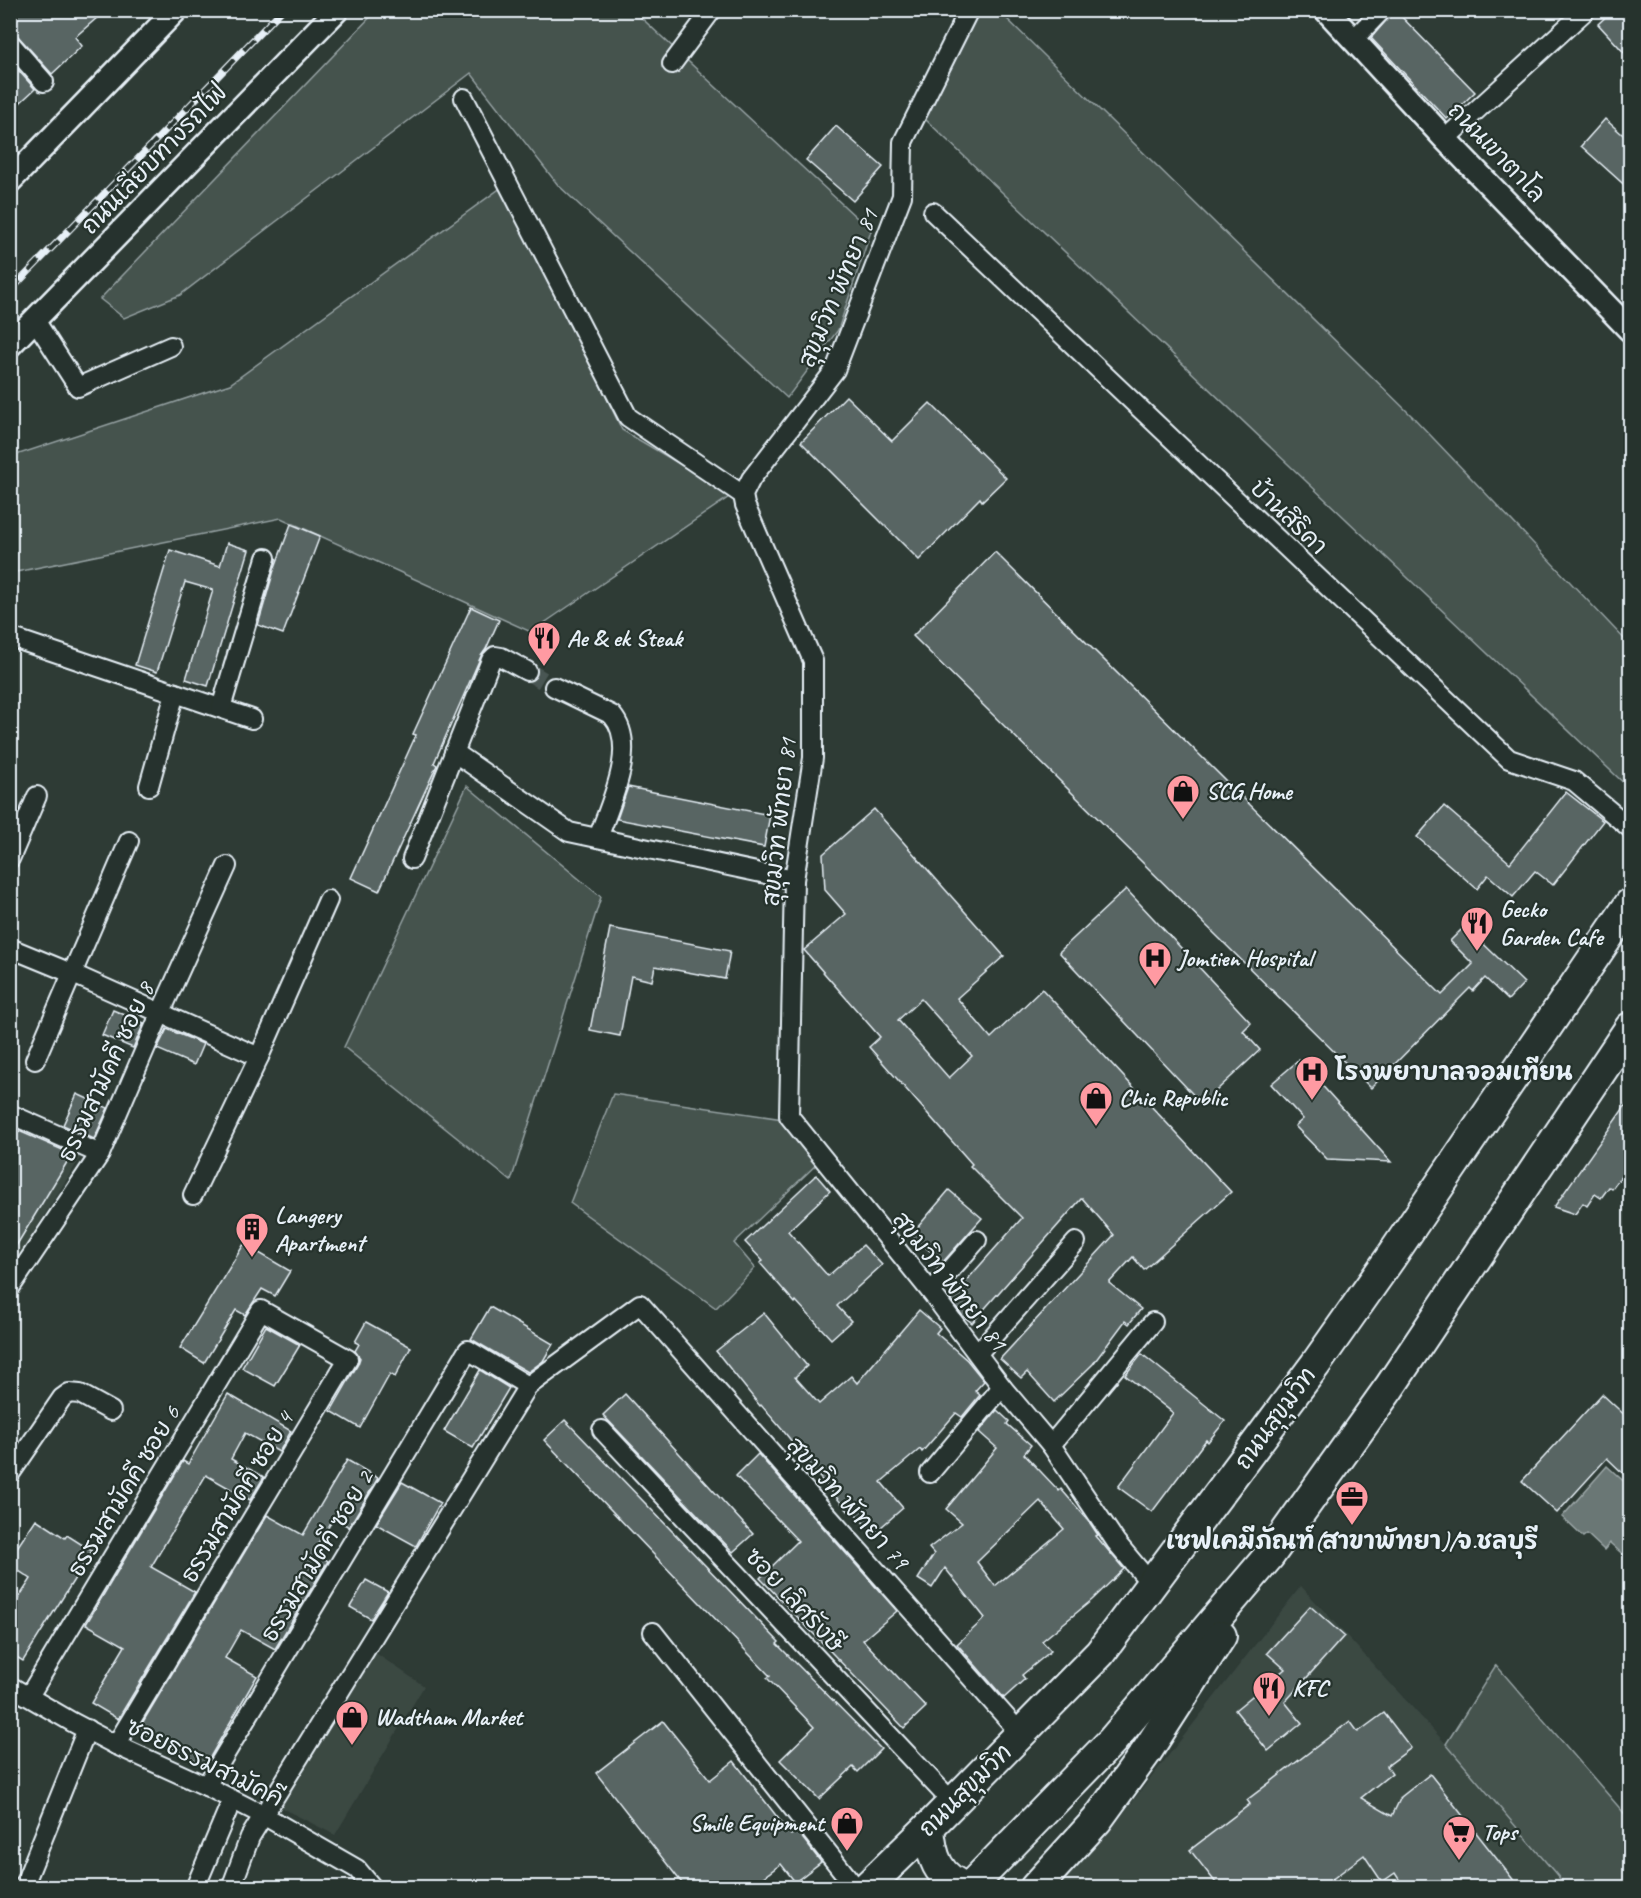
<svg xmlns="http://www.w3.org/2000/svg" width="1641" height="1898" font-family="Caveat,'Playpen Sans Thai',sans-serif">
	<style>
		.built { fill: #3b4843 }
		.green { fill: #45524e; stroke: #96a2a3; stroke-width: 1.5 }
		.water { fill: #6b7775; stroke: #9da8a9; stroke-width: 1.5 }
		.building { fill: #596563; stroke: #e8f1f8; stroke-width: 1.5; fill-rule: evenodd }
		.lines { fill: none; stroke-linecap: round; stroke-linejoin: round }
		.minor-tunnel { stroke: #4a5652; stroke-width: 18; stroke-dasharray: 18 9; stroke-linecap: butt }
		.minor-casing { stroke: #e8f1f8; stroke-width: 22 }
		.tertiary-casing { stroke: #e8f1f8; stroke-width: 27 }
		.trunk-casing { stroke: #e8f1f8; stroke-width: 34 }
		.minor { stroke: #26332d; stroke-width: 18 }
		.tertiary { stroke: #26332d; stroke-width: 22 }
		.trunk { stroke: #26332d; stroke-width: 30 }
		.rail-casing { stroke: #e8f1f8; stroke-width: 7 }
		.rail { stroke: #26332d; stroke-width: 4.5; stroke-dasharray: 14; stroke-linecap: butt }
		.labels { text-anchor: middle; stroke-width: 4.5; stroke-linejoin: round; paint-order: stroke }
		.street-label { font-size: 24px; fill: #e8f1f8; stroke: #26332d }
		.poi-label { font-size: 24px; font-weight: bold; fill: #e8f1f8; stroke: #26332d; text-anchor: start }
	</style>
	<rect width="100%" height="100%" fill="#2e3b35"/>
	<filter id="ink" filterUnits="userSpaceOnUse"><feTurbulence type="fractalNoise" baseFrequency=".0167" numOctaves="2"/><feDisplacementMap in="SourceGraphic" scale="12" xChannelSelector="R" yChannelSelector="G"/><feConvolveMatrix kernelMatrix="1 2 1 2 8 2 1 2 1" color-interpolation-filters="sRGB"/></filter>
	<g filter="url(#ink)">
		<g class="built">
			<polygon points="11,1123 84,1152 11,1268"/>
			<polygon points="1301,1586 1446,1744 1567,1887 1047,1888 1111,1829"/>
			<polygon points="374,1652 424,1686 335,1835 280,1807"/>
		</g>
		<g class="green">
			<polygon points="376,11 634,11 871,231 838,330 787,398 558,185 471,73 180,295 124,318 100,299"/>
			<polygon points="975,11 999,11 1414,418 1630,645 1630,789 924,118"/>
			<polygon points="505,185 622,430 732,495 531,632 281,518 11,573 10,457 230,384"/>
			<polygon points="467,786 601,897 511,1181 344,1047"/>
			<polygon points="613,1094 783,1119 820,1161 734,1243 755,1268 716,1308 570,1203"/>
			<polygon points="1496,1665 1630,1820 1630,1887 1567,1887 1446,1744"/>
		</g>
		<polygon class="water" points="1607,1466 1630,1487 1630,1554 1627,1558 1610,1543 1604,1550 1587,1534 1583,1537 1562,1517"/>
		<g class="building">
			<polygon points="10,10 106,10 75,37 82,46 52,74 18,36 10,32"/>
			<polygon points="1395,10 1475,92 1447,119 1371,38"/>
			<polygon points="1613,10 1630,10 1630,59 1598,24"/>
			<polygon points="10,61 35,89 10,112"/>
			<polygon points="1605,119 1630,141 1630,190 1581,146"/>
			<polygon points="836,126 883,167 853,201 806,160"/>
			<polygon points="846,396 892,441 930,403 1006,478 982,501 980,498 919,560 801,442"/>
			<polygon points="291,524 320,536 283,634 258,625 274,570"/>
			<polygon points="227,543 249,550 208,686 186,679 213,590 185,582 157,672 135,665 170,550 220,566"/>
			<polygon points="995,552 1442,995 1473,964 1450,941 1465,926 1524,983 1508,1000 1485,978 1473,991 1470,988 1371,1088 913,636"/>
			<polygon points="471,607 499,620 486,649 481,656 434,763 437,765 379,891 351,878 416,735 413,734"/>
			<polygon points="628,787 770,815 764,847 617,819"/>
			<polygon points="1566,792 1603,821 1553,885 1535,871 1513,897 1488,875 1477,889 1417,837 1444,806 1510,863"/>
			<path d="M874,809L1004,956L957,998L991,1038L1042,989L1231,1192L1144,1270L1133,1257L1109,1283L1141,1309L1129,1324L1125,1321L1093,1364L1054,1402L1027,1372L1021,1378L1000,1359L1114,1235L1082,1198L972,1323L962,1315L950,1299L1022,1218L970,1166L972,1164L869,1047L880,1037L804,950L846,914L825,890L823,854ZM921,999L972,1056L949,1078L898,1020Z"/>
			<polygon points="1126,889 1251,1023 1243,1031 1260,1050 1202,1104 1059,952"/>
			<polygon points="610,928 730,951 725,979 655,966 652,981 631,976 620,1036 590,1030"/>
			<polygon points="113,1010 144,1023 133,1048 102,1035"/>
			<polygon points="167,1029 203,1044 194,1065 157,1049"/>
			<polygon points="1299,1060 1391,1162 1327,1159 1295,1126 1303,1119 1271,1084"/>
			<polygon points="77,1094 108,1108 94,1139 63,1125"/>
			<polygon points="1630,1099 1630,1164 1612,1189 1609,1187 1601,1198 1595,1194 1587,1206 1583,1203 1575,1214 1554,1207"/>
			<polygon points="19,1131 72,1154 10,1256 10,1145"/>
			<polygon points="816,1175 830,1191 788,1231 828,1276 863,1245 882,1265 837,1306 851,1321 831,1339 796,1301 795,1303 760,1263 763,1261 745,1242"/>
			<polygon points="949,1190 982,1218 943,1262 911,1235"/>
			<polygon points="244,1244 290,1271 275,1296 262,1289 245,1315 236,1310 204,1363 180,1348"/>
			<polygon points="490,1307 553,1344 543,1361 528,1372 471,1339"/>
			<polygon points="919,1310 940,1328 936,1333 967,1360 984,1381 975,1391 980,1395 962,1417 956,1413 922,1452 920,1449 881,1482 903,1508 873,1534 851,1508 848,1511 831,1491 805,1460 806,1459 785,1433 761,1405 760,1406 716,1351 764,1313 807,1366 795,1377 819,1404 851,1376 857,1383"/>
			<polygon points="366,1322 411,1347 395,1377 390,1374 360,1428 331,1411 358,1364 360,1358 355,1351 359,1344 355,1342"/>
			<polygon points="266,1326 300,1345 275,1386 242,1368"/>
			<polygon points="1142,1354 1225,1421 1208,1442 1206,1440 1152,1512 1118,1487 1173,1413 1125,1375"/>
			<polygon points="480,1370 509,1388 473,1448 444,1431"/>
			<polygon points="228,1394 291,1431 279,1452 245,1433 231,1459 264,1477 250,1500 206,1475 151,1567 195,1592 118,1719 91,1703 125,1646 86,1624 183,1461 188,1464"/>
			<polygon points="625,1394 753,1534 733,1552 603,1415"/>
			<polygon points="1602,1394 1630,1420 1630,1480 1607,1458 1557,1513 1522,1481"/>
			<path d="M997,1410L1009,1421L1007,1424L1031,1445L1024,1454L1059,1491L1061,1489L1088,1520L1098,1535L1096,1536L1124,1569L1092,1600L1042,1641L1051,1651L1022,1675L1025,1679L1004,1698L957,1644L985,1618L945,1568L932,1588L918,1579L934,1554L929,1548L962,1523L946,1509L997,1448L979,1432ZM1040,1501L1064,1529L995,1586L977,1562Z"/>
			<polygon points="565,1420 779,1642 777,1644 881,1749 858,1772 853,1767 819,1799 780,1760 814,1727 767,1678 770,1676 544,1440"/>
			<polygon points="758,1454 897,1611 863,1640 926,1707 904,1728 760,1578 798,1541 736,1476"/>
			<polygon points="347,1460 378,1478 349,1527 334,1518 313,1551 328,1561 275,1649 241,1630 225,1658 257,1676 205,1766 170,1746 170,1747 138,1730 267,1515 303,1535"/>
			<polygon points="402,1482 440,1503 416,1546 376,1524"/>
			<polygon points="36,1519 65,1538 67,1535 92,1551 23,1661 10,1653 10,1598 16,1602 31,1579 10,1565 10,1558"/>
			<polygon points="366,1580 388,1592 371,1619 350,1607"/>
			<polygon points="1310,1606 1344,1636 1285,1702 1302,1723 1268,1751 1235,1710 1285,1669 1267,1653"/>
			<polygon points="1384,1713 1411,1748 1387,1766 1392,1773 1361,1798 1392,1816 1401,1797 1430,1774 1519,1887 1404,1887 1395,1873 1382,1882 1364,1855 1322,1887 1219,1887 1190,1850 1250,1804 1247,1800 1350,1721 1358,1732"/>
			<polygon points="663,1721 710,1780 734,1761 791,1835 797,1831 821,1862 795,1882 781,1864 750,1887 685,1887 596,1773"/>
		</g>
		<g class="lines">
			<polyline class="minor-tunnel" points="527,671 554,687"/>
			<defs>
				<g id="minor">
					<polyline points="969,10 903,142 902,196 835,370 751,479 743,495 745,505 813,661 813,758 794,880 789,1116 931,1292 1002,1387 1051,1445 1116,1542 1152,1585"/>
					<polyline points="1352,41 1382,10"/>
					<polyline points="10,43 44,82"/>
					<polyline points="672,64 712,10"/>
					<polyline points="464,98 628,417 743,495"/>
					<polyline points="1445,139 1586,10"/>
					<polyline points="933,212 1509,759 1574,781 1630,828"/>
					<polyline points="35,320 78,387 171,346"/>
					<polyline points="10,637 252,719"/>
					<path d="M554,687L612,715C639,746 610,804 598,838"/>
					<polyline points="221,708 266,558"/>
					<polyline points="454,752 569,832 794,880"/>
					<polyline points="149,786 175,693"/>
					<polyline points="10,859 37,796"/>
					<polyline points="412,859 491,660 495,656 501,657 527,671"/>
					<polyline points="10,948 71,973 259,1057"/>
					<polyline points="35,1060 129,841"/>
					<polyline points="10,1114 100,1154"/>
					<polyline points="193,1195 259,1057 328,900"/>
					<polyline points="10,1288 100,1154 161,1012 227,866"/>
					<polyline points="931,1292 977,1240"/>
					<polyline points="978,1353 1076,1242"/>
					<polyline points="602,1430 953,1803"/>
					<polyline points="1051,1445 1153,1322"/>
					<polyline points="930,1473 1002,1387"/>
					<polyline points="10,1474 62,1398 69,1393 80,1394 111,1411"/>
					<polyline points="653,1632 856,1888"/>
					<polyline points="10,1686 72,1722 116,1745 206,1786 263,1815 357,1869 373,1888"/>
					<polyline points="29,1696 261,1310 348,1359 116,1745"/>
					<polyline points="206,1786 468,1350 528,1386"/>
					<polyline points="23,1888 87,1729"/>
					<polyline points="195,1888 232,1800"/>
					<polyline points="231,1888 250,1837 528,1386 640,1304 1021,1734"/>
				</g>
				<g id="tertiary">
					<polyline points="1326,10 1445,139 1630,330"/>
					<polyline points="10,181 176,10"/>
					<polyline points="10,345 337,10"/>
				</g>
				<g id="trunk">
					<path d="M929,1827C931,1856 937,1878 967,1888"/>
					<polyline points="866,1888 929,1827 1100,1653 1315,1365 1391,1257 1630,904"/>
					<polyline points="969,1888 1112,1741 1269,1556 1389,1388 1630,1028"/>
					<polyline points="1035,1888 1097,1820 1147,1751 1221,1636"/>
				</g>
			</defs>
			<use href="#minor" class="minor-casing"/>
			<use href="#tertiary" class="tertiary-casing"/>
			<use href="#trunk" class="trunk-casing"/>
			<use href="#minor" class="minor"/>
			<use href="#tertiary" class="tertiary"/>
			<use href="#trunk" class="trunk"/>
			<defs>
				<polyline id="rail" points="10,291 282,10"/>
			</defs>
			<use href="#rail" class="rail-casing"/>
			<use href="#rail" class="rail"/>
		</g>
	</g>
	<defs>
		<symbol id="restaurant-pin" viewBox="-11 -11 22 30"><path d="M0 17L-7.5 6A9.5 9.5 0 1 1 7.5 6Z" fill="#ff9aa2" stroke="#26332d"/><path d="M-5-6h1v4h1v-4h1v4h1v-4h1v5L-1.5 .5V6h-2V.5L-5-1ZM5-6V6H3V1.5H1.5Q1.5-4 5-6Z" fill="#111"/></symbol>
		<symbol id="shop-pin" viewBox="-11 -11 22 30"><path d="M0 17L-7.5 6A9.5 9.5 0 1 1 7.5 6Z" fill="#ff9aa2" stroke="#26332d"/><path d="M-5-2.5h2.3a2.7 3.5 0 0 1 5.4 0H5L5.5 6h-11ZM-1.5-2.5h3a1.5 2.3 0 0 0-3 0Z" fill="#111"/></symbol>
		<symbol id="hospital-pin" viewBox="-11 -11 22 30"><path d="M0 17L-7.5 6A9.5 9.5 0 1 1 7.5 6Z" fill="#ff9aa2" stroke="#26332d"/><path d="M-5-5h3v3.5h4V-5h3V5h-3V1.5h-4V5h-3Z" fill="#111"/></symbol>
		<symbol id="building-pin" viewBox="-11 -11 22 30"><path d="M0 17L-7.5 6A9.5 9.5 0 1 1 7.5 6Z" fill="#ff9aa2" stroke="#26332d"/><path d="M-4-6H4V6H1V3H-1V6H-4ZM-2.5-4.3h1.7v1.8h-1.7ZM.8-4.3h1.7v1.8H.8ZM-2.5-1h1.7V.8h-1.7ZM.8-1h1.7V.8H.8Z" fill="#111"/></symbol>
		<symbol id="office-pin" viewBox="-11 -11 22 30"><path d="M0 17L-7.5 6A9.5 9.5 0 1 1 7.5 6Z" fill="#ff9aa2" stroke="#26332d"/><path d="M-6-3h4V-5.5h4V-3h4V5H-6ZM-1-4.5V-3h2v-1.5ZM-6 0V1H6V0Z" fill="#111"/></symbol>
		<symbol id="supermarket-pin" viewBox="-11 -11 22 30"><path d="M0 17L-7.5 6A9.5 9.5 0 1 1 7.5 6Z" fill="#ff9aa2" stroke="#26332d"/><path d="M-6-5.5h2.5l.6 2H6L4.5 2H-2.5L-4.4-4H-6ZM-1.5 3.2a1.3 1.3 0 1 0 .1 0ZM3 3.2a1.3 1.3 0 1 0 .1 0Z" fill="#111"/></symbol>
	</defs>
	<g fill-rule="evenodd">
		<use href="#restaurant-pin" x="525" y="619" width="38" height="52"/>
		<use href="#shop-pin" x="1164" y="772" width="38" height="52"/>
		<use href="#restaurant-pin" x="1458" y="904" width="38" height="52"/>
		<use href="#hospital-pin" x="1136" y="939" width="38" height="52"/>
		<use href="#hospital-pin" x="1293" y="1053" width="38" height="52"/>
		<use href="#shop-pin" x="1077" y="1079" width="38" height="52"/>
		<use href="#building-pin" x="233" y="1210" width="38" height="52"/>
		<use href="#office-pin" x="1333" y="1478" width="38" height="52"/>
		<use href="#restaurant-pin" x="1250" y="1669" width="38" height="52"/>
		<use href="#shop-pin" x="333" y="1698" width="38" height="52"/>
		<use href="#shop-pin" x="828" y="1804" width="38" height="52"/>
		<use href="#supermarket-pin" x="1440" y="1813" width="38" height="52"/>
	</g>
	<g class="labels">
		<g class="street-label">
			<text transform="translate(1497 152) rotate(46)" y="8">ถนนเขาตาโล</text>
			<text transform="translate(154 159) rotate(-46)" y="8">ถนนเลียบทางรถไฟ</text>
			<text transform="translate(838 288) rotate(-67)" y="8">สุขุมวิท พัทยา 81</text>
			<text transform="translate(1289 517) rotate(44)" y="8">บ้านสิริคา</text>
			<text transform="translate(779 822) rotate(-84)" y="8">สุขุมวิท พัทยา 81</text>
			<text transform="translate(106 1072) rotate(-65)" y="8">ธรรมสามัคคี ซอย 8</text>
			<text transform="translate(950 1281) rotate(52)" y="8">สุขุมวิท พัทยา 81</text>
			<text transform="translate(1275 1418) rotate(-54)" y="8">ถนนสุขุมวิท</text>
			<text transform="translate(124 1491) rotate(-59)" y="8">ธรรมสามัคคี ซอย 6</text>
			<text transform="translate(237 1497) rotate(-59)" y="8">ธรรมสามัคคี ซอย 4</text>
			<text transform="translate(848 1503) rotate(48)" y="8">สุขุมวิท พัทยา 79</text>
			<text transform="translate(317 1556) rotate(-59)" y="8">ธรรมสามัคคี ซอย 2</text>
			<text transform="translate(795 1600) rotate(47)" y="8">ซอย เลิศรังษี</text>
			<text transform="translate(205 1762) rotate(26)" y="8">ซอยธรรมสามัคคี</text>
			<text transform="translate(965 1790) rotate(-45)" y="8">ถนนสุขุมวิท</text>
		</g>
		<g class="poi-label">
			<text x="567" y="646">Ae &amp; ek Steak</text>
			<text x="1206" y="799">SCG Home</text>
			<text x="1500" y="917">Gecko<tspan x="1500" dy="28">Garden Cafe</tspan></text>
			<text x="1178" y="966">Jomtien Hospital</text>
			<text x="1335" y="1080">โรงพยาบาลจอมเทียน</text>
			<text x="1119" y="1106">Chic Republic</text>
			<text x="275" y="1223">Langery<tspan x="275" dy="28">Apartment</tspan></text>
			<text x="1352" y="1549" text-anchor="middle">เซฟเคมีภัณฑ์(สาขาพัทยา)/จ.ชลบุรี</text>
			<text x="1292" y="1696">KFC</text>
			<text x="375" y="1725">Wadtham Market</text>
			<text x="824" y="1831" text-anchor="end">Smile Equipment</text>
			<text x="1482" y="1840">Tops</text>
		</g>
	</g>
	<rect width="1641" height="1898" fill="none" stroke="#26332d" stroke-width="36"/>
	<rect x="18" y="18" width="1605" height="1862" fill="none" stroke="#e8f1f8" stroke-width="2" filter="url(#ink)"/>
</svg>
